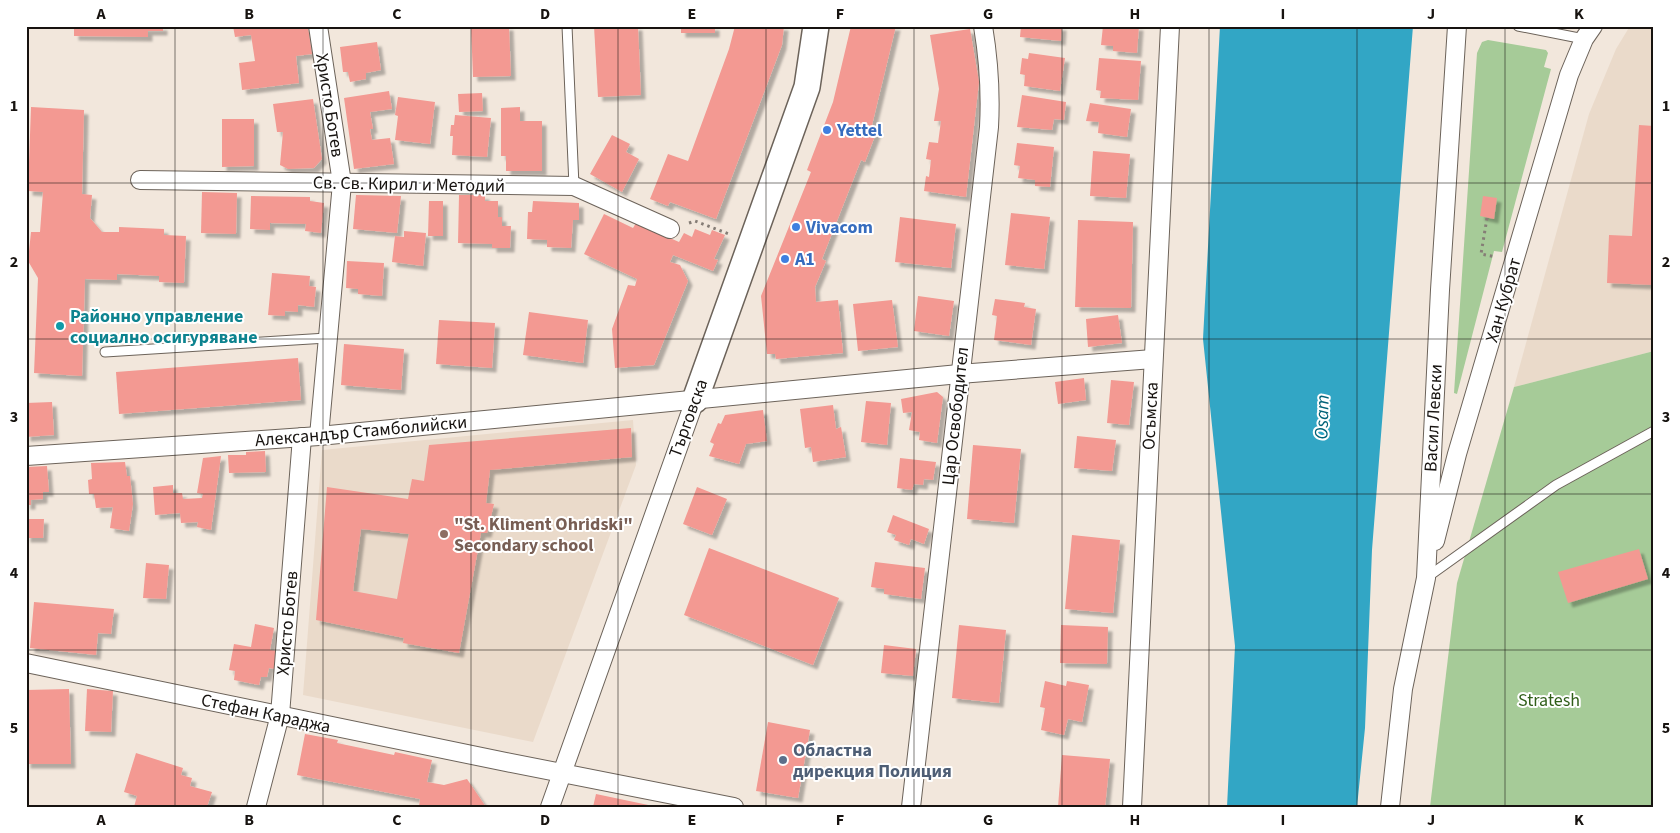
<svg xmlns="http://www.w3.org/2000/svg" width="1680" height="833" font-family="'Source Sans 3',sans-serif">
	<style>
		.built { fill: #eadaca }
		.green { fill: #a6cb98 }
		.water { fill: #32a6c5 }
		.building { fill: #f39992; fill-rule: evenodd; filter: url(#shadow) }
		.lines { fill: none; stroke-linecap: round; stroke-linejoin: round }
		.lane-casing { stroke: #6c635a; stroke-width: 11 }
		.street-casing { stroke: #6c635a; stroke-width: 20 }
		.secondary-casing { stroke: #6c635a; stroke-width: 28 }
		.path { stroke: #857d76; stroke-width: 3; stroke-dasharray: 2.5 4; stroke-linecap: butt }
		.lane { stroke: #fff; stroke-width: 9 }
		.street { stroke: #fff; stroke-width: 18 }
		.secondary { stroke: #fff; stroke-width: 25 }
		.grid { fill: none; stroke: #171310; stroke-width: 1; stroke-opacity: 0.55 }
		.shop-dot { fill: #3f7fe0; stroke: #fff; stroke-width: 2 }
		.culture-dot { fill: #0f9aa8; stroke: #fff; stroke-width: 2 }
		.education-dot { fill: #8d6e63; stroke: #fff; stroke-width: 2 }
		.service-dot { fill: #5c6f8a; stroke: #fff; stroke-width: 2 }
		.labels { text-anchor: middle; stroke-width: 4; stroke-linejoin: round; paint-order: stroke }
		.street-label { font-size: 18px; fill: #171310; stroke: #fff }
		.shop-label { font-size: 18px; font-weight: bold; fill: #366cbe; stroke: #fff; text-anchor: start }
		.culture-label { font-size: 18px; font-weight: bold; fill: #0d838f; stroke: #fff; text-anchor: start }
		.education-label { font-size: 18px; font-weight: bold; fill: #785e54; stroke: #fff; text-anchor: start }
		.park-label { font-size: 18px; fill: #305e19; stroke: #fff }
		.service-label { font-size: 18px; font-weight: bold; fill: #4e5e75; stroke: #fff; text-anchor: start }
		.water-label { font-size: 19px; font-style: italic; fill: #016278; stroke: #fff }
		.neatline { fill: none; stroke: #171310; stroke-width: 2 }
		.grid-label { font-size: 16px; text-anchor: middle; font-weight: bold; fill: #171310 }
	</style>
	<defs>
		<filter id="shadow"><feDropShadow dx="4.5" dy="4.5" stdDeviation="1" flood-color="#0004"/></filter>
	</defs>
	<rect width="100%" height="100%" fill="#f2e7dc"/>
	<g class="built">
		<polygon points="1630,26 1654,26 1654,351 1514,387 1589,114 1616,49"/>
		<polygon points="633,420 636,465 533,742 303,695 322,450"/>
	</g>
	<g class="green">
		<polygon points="1488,40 1546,50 1548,53 1544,67 1551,69 1502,252 1494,251 1457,394 1454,393 1477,53 1482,42"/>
		<polygon points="1654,351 1654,807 1430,807 1457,583 1514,387"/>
	</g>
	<polygon class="water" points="1220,26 1413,26 1372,550 1365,728 1357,807 1227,807 1235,646 1203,339"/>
	<g class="building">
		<polygon points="74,26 163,26 163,31 148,31 148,37 74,36"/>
		<polygon points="233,26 291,26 292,29 308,27 312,54 296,56 299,83 242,90 239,63 255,61 251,35 235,37"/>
		<polygon points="471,26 509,26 511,76 473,77"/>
		<polygon points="594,26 638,26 641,95 598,97"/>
		<rect x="681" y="26" width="34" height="7"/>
		<polygon points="735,26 784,26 782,45 716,219 670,202 668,206 650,199 668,154 688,161 729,49"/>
		<polygon points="851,26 896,26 872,125 878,128 865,162 861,160 822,259 826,261 815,287 816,302 838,300 843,353 776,359 775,354 767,354 761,296 811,172 807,170 833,102"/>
		<polygon points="1021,26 1062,26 1061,41 1020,37"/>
		<polygon points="1103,26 1139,26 1137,53 1113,51 1113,46 1101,45"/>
		<polygon points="970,29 979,82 966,197 924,191 926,176 929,177 931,160 926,159 929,142 938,143 941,121 934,121 939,89 930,35"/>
		<polygon points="377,42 381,70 366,73 366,79 350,82 348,72 343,72 340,47"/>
		<polygon points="1029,53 1065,58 1060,91 1024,86 1025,75 1020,74 1022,58 1028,59"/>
		<polygon points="1099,58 1141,61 1138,100 1100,98 1101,91 1096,90"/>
		<polygon points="389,91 392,109 370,112 373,129 370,129 372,140 390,138 394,164 354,169 344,98"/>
		<polygon points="482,93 483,111 459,112 458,94"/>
		<polygon points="1022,95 1066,102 1064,120 1054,119 1052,130 1017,127"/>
		<polygon points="398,97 435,102 430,144 395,140 398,116 395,115"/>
		<polygon points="313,99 322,159 314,168 288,169 280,165 283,132 277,132 273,104"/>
		<polygon points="1090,103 1131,109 1127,137 1098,133 1099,122 1086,121"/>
		<polygon points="31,107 84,110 82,194 92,195 90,218 102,232 119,232 119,227 164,229 164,235 186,236 184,283 159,282 159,276 117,274 117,280 85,279 82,376 34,373 38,278 28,261 31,232 40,232 43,192 28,191"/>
		<polygon points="520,107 520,121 542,121 542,171 506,171 506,156 501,156 501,108"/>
		<polygon points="455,115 491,118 487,157 452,155 453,136 450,136 451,125 454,125"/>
		<polygon points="222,119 254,119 254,166 222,167"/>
		<polygon points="1639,125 1654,126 1654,285 1607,283 1609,235 1632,236"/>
		<polygon points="612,135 630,144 626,152 639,159 622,192 590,174"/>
		<polygon points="1017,143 1054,147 1050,187 1035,186 1035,180 1018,178 1020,166 1014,165"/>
		<polygon points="1093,151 1130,154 1126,198 1090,196"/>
		<polygon points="202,192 237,193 236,234 201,233"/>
		<polygon points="356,195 401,196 397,233 353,229"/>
		<polygon points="459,195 485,195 485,201 498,201 498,217 502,217 502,226 511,226 510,248 492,248 492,244 458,243"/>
		<polygon points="251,196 310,197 310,201 324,203 321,233 305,231 306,224 270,223 270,230 250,229"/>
		<polygon points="1483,196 1497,198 1494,219 1480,216"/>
		<polygon points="429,201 443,201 443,236 428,236"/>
		<polygon points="533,201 579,203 579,220 573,220 571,248 547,247 547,240 527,239 528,212 532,212"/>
		<polygon points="1011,213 1050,217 1044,269 1005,265"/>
		<polygon points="604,214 633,228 636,223 679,242 684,233 692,237 695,229 710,235 712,230 725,235 714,259 718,260 713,271 673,255 670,262 680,265 688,281 654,365 615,368 612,329 628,285 635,286 637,279 584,254"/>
		<polygon points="900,217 956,224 951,268 895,262"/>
		<polygon points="1078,220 1133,222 1131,308 1075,307"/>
		<polygon points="404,231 426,233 423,266 392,262 395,236 404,237"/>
		<polygon points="347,261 384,263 382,296 358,294 358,289 346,288"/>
		<polygon points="272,273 310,276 309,286 316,287 314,307 298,305 298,312 285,311 285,316 268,315"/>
		<polygon points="918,296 954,301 949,336 914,331"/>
		<polygon points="995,299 1025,303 1024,307 1036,309 1031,345 994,340 997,316 992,315"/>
		<polygon points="892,300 898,347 858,351 853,304"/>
		<polygon points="529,312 588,320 583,363 523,355"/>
		<polygon points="1118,315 1122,343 1088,347 1086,319"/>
		<polygon points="439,320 495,323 492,368 436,364"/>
		<polygon points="344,344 404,349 401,390 341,385"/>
		<polygon points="298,358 301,400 119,414 116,372"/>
		<polygon points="1084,378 1086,400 1058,404 1055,382"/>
		<polygon points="1111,380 1134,382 1129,425 1107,423"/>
		<polygon points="937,392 943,397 937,443 919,440 920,432 909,430 912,412 903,413 901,399"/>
		<polygon points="866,401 891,403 887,445 861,442"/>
		<polygon points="52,402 54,435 26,437 26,403"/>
		<polygon points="833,405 836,429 841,427 846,457 813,462 811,447 805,448 800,409"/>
		<polygon points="763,410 767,441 746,444 739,464 709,456 714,444 710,442 718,423 721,424 725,415"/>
		<path d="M631,428L632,457L490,470L486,503L494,504L487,533H481L459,653L403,643L404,638L316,620L327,487L408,499L412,479L424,481L429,445ZM361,529L409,534L397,599L353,591Z"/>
		<polygon points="1077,436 1116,440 1112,471 1074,468"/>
		<polygon points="973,445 1021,449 1014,523 967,519"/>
		<polygon points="265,451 266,472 229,473 228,455 246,455 246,452"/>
		<polygon points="221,456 211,530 197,527 198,522 181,523 180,513 155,515 153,487 173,485 173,493 182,493 183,499 202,498 203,494 197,493 203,458"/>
		<polygon points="900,458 936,462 933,480 924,479 923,485 914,484 912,490 897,488"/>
		<polygon points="125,462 127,476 130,476 133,504 129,531 110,528 113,507 96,508 94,494 89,494 88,480 92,479 91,463"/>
		<polygon points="47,466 49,492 43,492 43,499 31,500 31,505 26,505 26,467"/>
		<polygon points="697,487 727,499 712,535 683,524"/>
		<polygon points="893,515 929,529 924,544 911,539 909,545 894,540 896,535 887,532"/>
		<polygon points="26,519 44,519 43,538 26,538"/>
		<polygon points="1072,535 1120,540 1113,613 1065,609"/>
		<polygon points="709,548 839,598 813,665 684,615"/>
		<polygon points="1639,549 1648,579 1568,603 1558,572"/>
		<polygon points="875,562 925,568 921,599 884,594 884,589 871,587"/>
		<polygon points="146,563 169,565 166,599 143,598"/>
		<polygon points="34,602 114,609 111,634 98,633 96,655 30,648"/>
		<polygon points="255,624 274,628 270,650 278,651 275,669 269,668 267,677 261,677 259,685 234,680 235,671 229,670 234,644 251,647"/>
		<polygon points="959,625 1006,630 999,703 952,698"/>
		<polygon points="1061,625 1108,627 1107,664 1060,663"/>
		<polygon points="884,645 916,649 913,676 881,673"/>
		<polygon points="1045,681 1066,686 1067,681 1089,685 1082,722 1068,719 1064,735 1041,730 1045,708 1040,707"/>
		<polygon points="69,689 71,764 26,764 26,690"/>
		<polygon points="87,689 113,691 111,732 85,731"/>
		<polygon points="768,722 810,730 798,798 756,791"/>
		<polygon points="305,734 338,740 337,743 394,755 395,752 432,760 427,782 444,785 467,779 486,807 419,807 420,799 297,775"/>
		<polygon points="136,753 183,768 181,775 192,778 190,786 212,792 207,807 134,807 137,796 124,792"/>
		<polygon points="1062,755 1110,759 1105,807 1058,807"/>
		<polygon points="596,794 653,806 652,807 593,807"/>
	</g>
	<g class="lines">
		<defs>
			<g id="lane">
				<polyline points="567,26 574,186"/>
				<polyline points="1518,26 1584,39"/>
				<polyline points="105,352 327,338"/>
				<polyline points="1426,578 1556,485 1654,431"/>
			</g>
			<g id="street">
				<polyline points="318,26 342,183 319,436"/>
				<polyline points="140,180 574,186 670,229"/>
				<polyline points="26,456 319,436 959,374 1153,359"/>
				<polyline points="1435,541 1457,454 1569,75 1584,39 1593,26"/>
				<polyline points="26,663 506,762 734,807"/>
				<polyline points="256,807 280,715 302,437"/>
				<polyline points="550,807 695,400"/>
				<path d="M911,807L989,127C991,91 989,62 983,26"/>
				<polyline points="1132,807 1170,26"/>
				<polyline points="1390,807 1403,689 1426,578 1440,290 1457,26"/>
			</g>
			<polyline id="secondary" points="695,400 807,87 816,26"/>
		</defs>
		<use href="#lane" class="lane-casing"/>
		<use href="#street" class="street-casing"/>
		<use href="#secondary" class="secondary-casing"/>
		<g class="path">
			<polyline points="1487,218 1481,254 1496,257"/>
			<polyline points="689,223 695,221 729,234"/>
		</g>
		<use href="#lane" class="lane"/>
		<use href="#street" class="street"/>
		<use href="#secondary" class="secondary"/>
	</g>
	<path class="grid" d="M175,26V807M323,26V807M471,26V807M618,26V807M766,26V807M914,26V807M1062,26V807M1209,26V807M1357,26V807M1505,26V807M26,183H1654M26,339H1654M26,494H1654M26,650H1654"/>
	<g class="shop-dot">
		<circle cx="827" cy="130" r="5"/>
		<circle cx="796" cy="227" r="5"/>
		<circle cx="785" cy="259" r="5"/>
	</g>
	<circle class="culture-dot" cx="60" cy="326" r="5"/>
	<circle class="education-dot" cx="444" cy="534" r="5"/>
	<circle class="service-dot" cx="783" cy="760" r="5"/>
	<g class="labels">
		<g class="street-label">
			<text transform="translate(330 105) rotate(81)" y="6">Христо Ботев</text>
			<text transform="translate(409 184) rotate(1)" y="6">Св. Св. Кирил и Методий</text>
			<text transform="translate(1503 300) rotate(-74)" y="6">Хан Кубрат</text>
			<text transform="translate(955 416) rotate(-84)" y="6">Цар Освободител</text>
			<text transform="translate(1150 416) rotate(-87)" y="6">Осъмска</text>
			<text transform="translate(688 418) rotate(-70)" y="6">Търговска</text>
			<text transform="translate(1433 418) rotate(-87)" y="6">Васил Левски</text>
			<text transform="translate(361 431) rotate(-5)" y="6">Александър Стамболийски</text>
			<text transform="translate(287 623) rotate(-85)" y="6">Христо Ботев</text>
			<text transform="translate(266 713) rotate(12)" y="6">Стефан Караджа</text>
		</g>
		<g class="shop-label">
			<text x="837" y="136">Yettel</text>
			<text x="806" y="233">Vivacom</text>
			<text x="795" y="265">A1</text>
		</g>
		<g class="culture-label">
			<text x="70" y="322">Районно управление<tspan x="70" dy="21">социално осигуряване</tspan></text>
		</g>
		<g class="education-label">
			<text x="454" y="530">"St. Kliment Ohridski"<tspan x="454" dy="21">Secondary school</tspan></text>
		</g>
		<g class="park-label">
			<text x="1549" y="706">Stratesh</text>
		</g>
		<g class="service-label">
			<text x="793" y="756">Областна<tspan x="793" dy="21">дирекция Полиция</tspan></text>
		</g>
		<g class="water-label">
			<text transform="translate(1321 417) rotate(-88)" y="7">Osam</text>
		</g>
	</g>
	<rect width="1680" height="833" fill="none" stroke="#ffffff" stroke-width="55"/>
	<rect x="28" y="28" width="1624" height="778" class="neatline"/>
	<g class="grid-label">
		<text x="101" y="19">A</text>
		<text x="249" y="19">B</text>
		<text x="397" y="19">C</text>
		<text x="545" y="19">D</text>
		<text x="692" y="19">E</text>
		<text x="840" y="19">F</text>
		<text x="988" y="19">G</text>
		<text x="1135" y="19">H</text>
		<text x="1283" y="19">I</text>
		<text x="1431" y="19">J</text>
		<text x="1579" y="19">K</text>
		<text x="14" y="111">1</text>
		<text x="1666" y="111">1</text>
		<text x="14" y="267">2</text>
		<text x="1666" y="267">2</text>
		<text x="14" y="422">3</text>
		<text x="1666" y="422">3</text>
		<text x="14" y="578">4</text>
		<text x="1666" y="578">4</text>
		<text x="14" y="733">5</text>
		<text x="1666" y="733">5</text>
		<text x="101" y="825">A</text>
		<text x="249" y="825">B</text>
		<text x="397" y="825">C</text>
		<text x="545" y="825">D</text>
		<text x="692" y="825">E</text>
		<text x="840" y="825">F</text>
		<text x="988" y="825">G</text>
		<text x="1135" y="825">H</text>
		<text x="1283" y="825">I</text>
		<text x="1431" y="825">J</text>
		<text x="1579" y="825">K</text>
	</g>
</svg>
